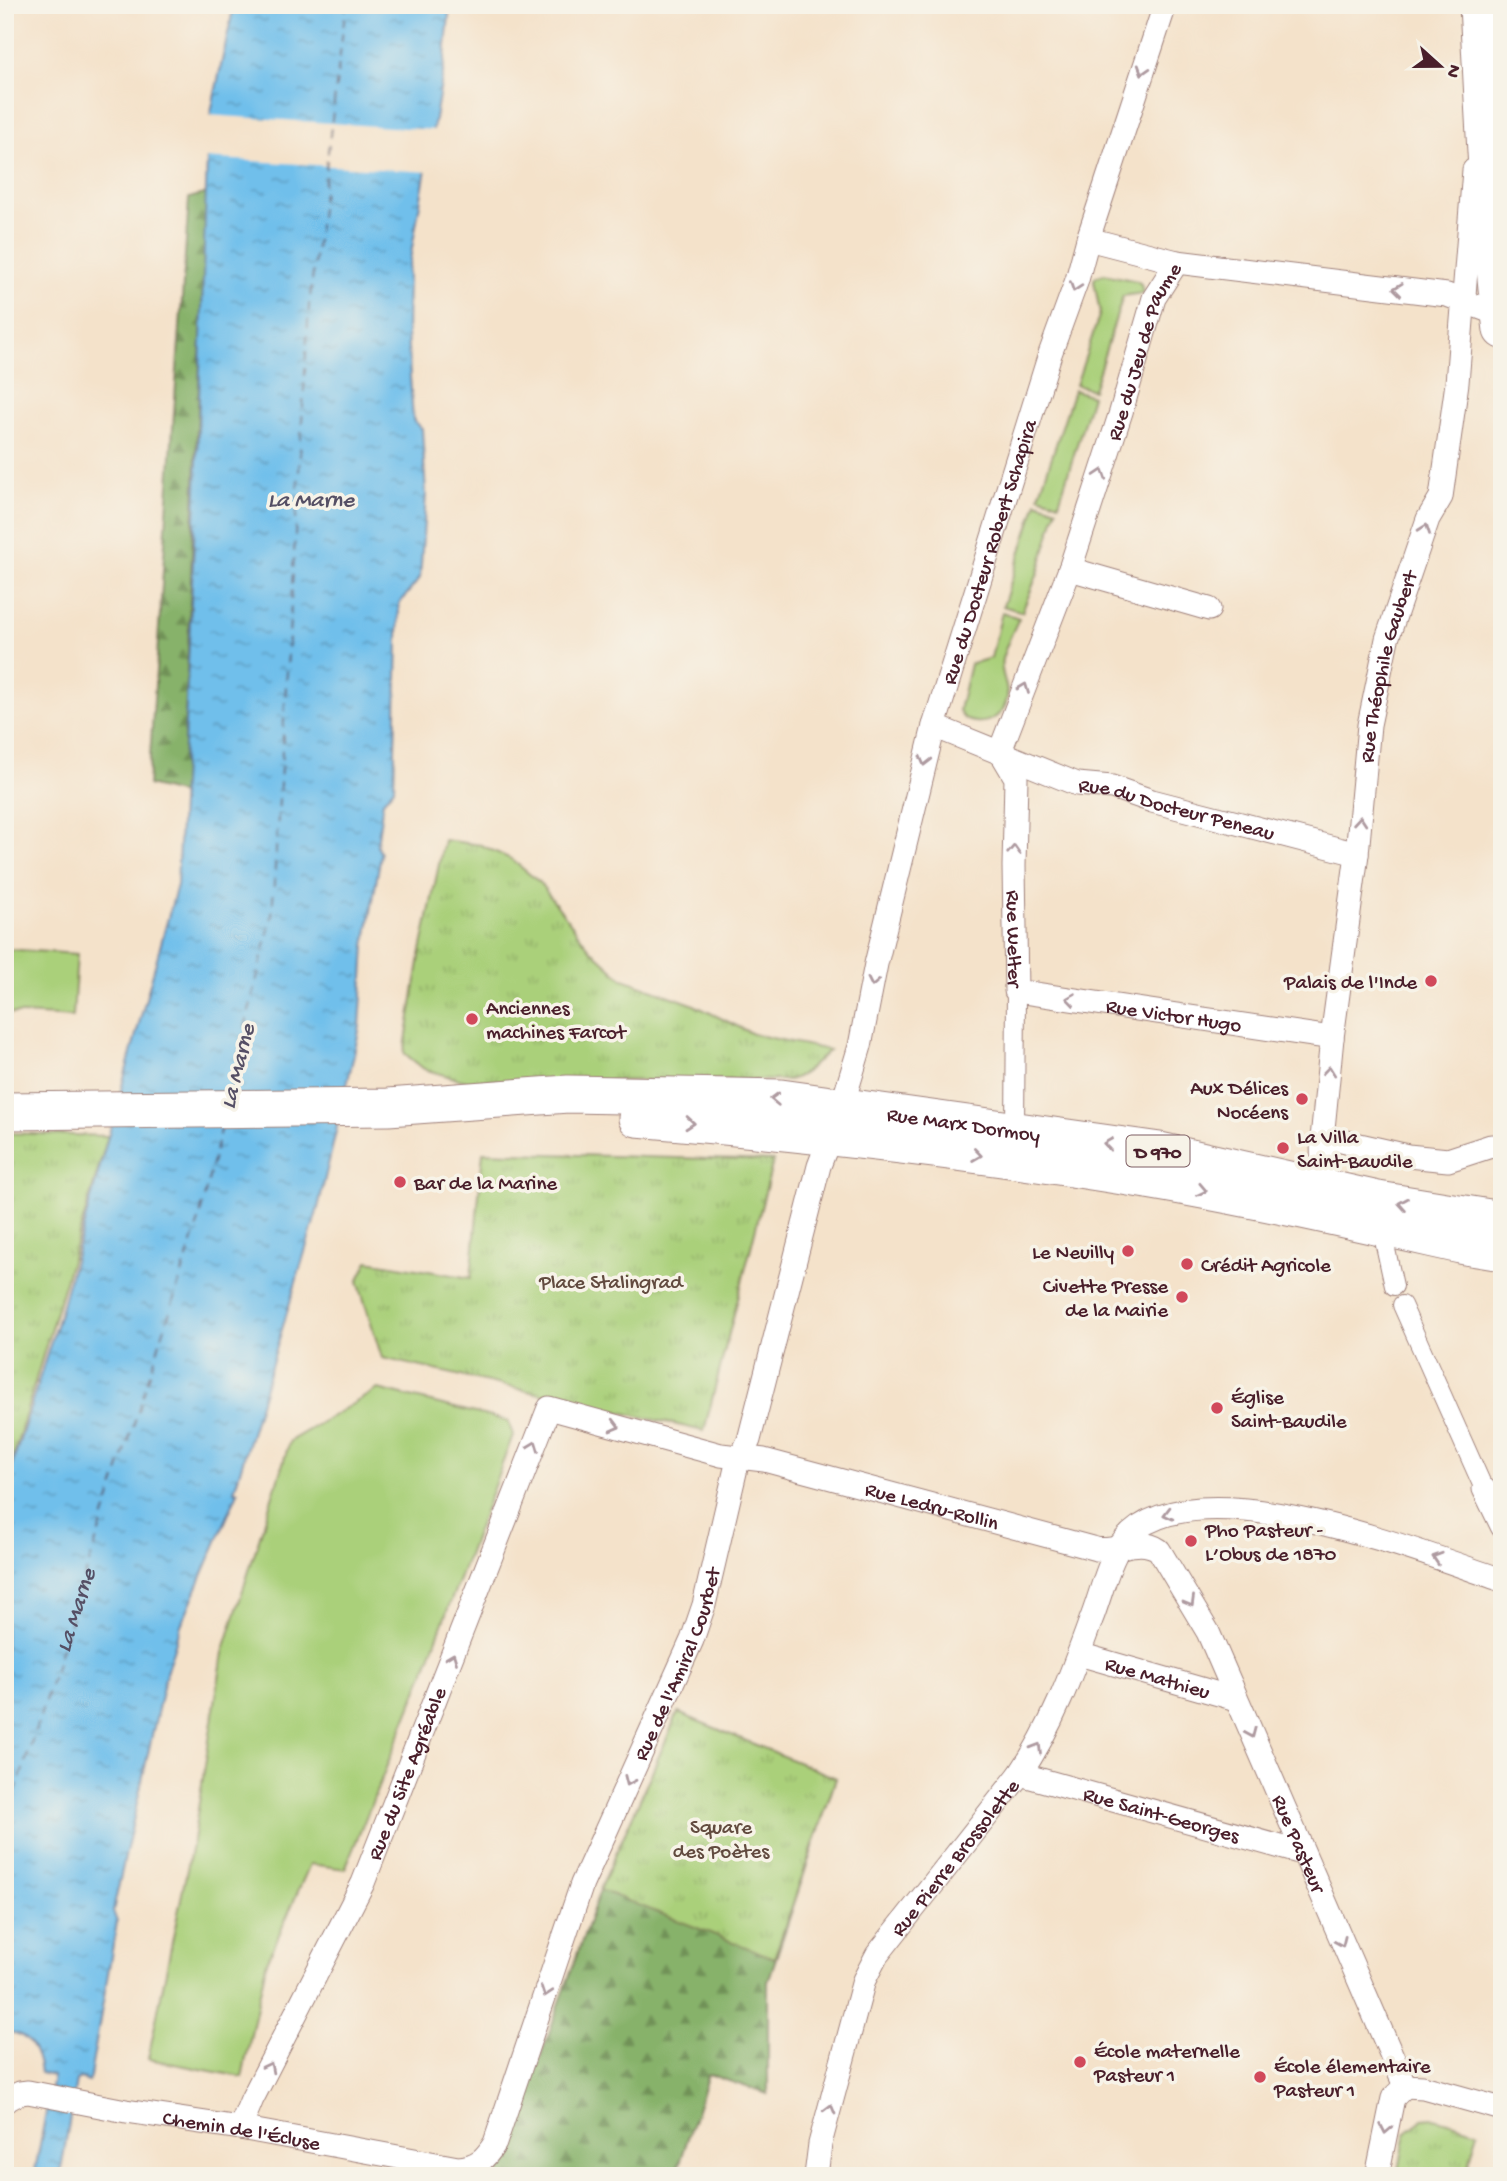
<svg xmlns="http://www.w3.org/2000/svg" width="1507" height="2181" font-family="'Gochi Hand',sans-serif">
	<style>
		.grass { fill: #aad07a; stroke: #7a7852; stroke-width: 2 }
		.forest { fill: url(#forest-firs); stroke: #68684a; stroke-width: 2 }
		.park { fill: url(#park-tufts); stroke: #7a7852; stroke-width: 2 }
		.water { fill: url(#water-ripples); stroke: #5d6f8b; stroke-width: 2 }
		.pier { fill: #f4e2ca }
		.lines { fill: none; stroke-linecap: round; stroke-linejoin: round }
		.ferry { stroke: #554f65; stroke-width: 2; stroke-dasharray: 9 7; stroke-linecap: butt }
		.pedestrian-casing { stroke: #9f807a; stroke-width: 20 }
		.minor-casing { stroke: #9f807a; stroke-width: 25 }
		.primary-casing { stroke: #9f807a; stroke-width: 39 }
		.pedestrian { stroke: #fff; stroke-width: 18 }
		.minor { stroke: #fff; stroke-width: 23 }
		.primary { stroke: #fff; stroke-width: 37 }
		.oneway { stroke: #ae9aa0 }
		.poi-dot { fill: #d1495b; stroke: #f7f3e8; stroke-width: 2.5 }
		.labels { text-anchor: middle; stroke-width: 7; stroke-linejoin: round; paint-order: stroke }
		.shield { fill: #f7f3e8; stroke: #7e5f64; stroke-width: 2 }
		.shield-label { font-size: 19px; font-weight: bold; fill: #4a1f2b }
		.street-label { font-size: 21px; fill: #4a1f2b; stroke: #f7f3e8 }
		.poi-label { font-size: 21px; fill: #4a1f2b; stroke: #f7f3e8; text-anchor: start }
		.park-label { font-size: 21px; fill: #624b3f; stroke: #f7f3e8 }
		.water-label { font-size: 23px; font-style: italic; fill: #554f65; stroke: #f7f3e8 }
	</style>
	<defs>
		<pattern id="forest-firs" width="22" height="20" patternUnits="userSpaceOnUse" patternTransform="scale(1.75)"><rect width="22" height="20" fill="#87b26a"/><path d="M5 1l3.5 6h-7zM16 11l3.5 6h-7z" fill="#709057"/></pattern>
		<pattern id="park-tufts" width="24" height="20" patternUnits="userSpaceOnUse" patternTransform="scale(1.75)"><rect width="24" height="20" fill="#aad07a"/><path d="M3 7l-1-3M5 7V3M7 7l1-3M15 17l-1-3M17 17v-4M19 17l1-3" fill="none" stroke="#94b26a"/></pattern>
		<pattern id="water-ripples" width="26" height="14" patternUnits="userSpaceOnUse" patternTransform="scale(1.75)"><rect width="26" height="14" fill="#70bfeb"/><path d="M2 4q2-2 4 0t4 0M15 11q2-2 4 0t4 0" fill="none" stroke="#5e9bbf"/></pattern>
	</defs>
	<rect width="100%" height="100%" fill="#f7f3e8"/>
	<filter id="ink" filterUnits="userSpaceOnUse"><feTurbulence type="fractalNoise" baseFrequency=".0143" numOctaves="2"/><feDisplacementMap in="SourceGraphic" scale="14" xChannelSelector="R" yChannelSelector="G"/><feConvolveMatrix kernelMatrix="1 2 1 2 8 2 1 2 1" color-interpolation-filters="sRGB"/></filter>
	<filter id="wash" filterUnits="userSpaceOnUse"><feTurbulence type="fractalNoise" baseFrequency=".00686" numOctaves="4" result="noise"/><feDisplacementMap in="SourceGraphic" scale="28" xChannelSelector="R" yChannelSelector="G"/><feGaussianBlur stdDeviation="1.57" result="paint"/><feColorMatrix in="noise" values="0 0 0 0 0 0 0 0 0 0 0 0 0 0 0 0 0 1.4 0 .05"/><feComposite in="paint" operator="in"/></filter>
	<g filter="url(#wash)">
		<rect width="100%" height="100%" fill="#f4e2ca"/>
		<g class="grass">
			<polygon points="1104,274 1137,281 1141,284 1143,293 1123,296 1093,390 1076,385 1100,313 1094,281 1095,277"/>
			<polygon points="1074,390 1092,396 1059,503 1039,496"/>
			<polygon points="1037,502 1057,509 1038,573 1022,612 1003,606"/>
			<path d="M1002,612L1019,618C1013,631 1006,645 1002,659C999,672 1009,686 1007,698C1005,714 990,724 975,722C967,721 961,718 959,710L970,664L991,658Z"/>
			<polygon points="5,949 77,954 73,1017 5,1013"/>
			<polygon points="378,1389 508,1421 513,1435 418,1689 345,1869 310,1864 266,1964 242,2077 148,2059 193,1840 223,1653 290,1441"/>
		</g>
		<g class="forest">
			<polygon points="207,193 182,794 148,785 189,198"/>
			<polygon points="678,1713 836,1778 768,1982 768,2094 708,2074 676,2176 498,2176 600,1890"/>
		</g>
		<g class="park">
			<path d="M444,840L481,845L511,859L539,882L590,949L623,979L692,1004L753,1034L829,1050C816,1062 803,1079 785,1080L465,1081L424,1069L404,1053L420,956Z"/>
			<polygon points="5,1133 108,1136 5,1484"/>
			<polygon points="483,1152 773,1161 704,1431 382,1358 358,1281 368,1261 471,1278"/>
			<polygon points="678,1713 836,1778 774,1958 600,1890"/>
			<polygon points="1434,2118 1478,2131 1466,2176 1398,2176 1406,2132 1423,2119"/>
		</g>
		<path class="water" d="M234,5H450L444,67L408,271L407,334L413,419L422,429L426,494L420,578L399,604L394,788L383,801L377,845L381,854L365,946L360,1026L352,1063L318,1208L234,1491L238,1492L181,1625L166,1673L113,1911L117,1922L89,2082L80,2079L76,2081L60,2176H34L53,2076L40,2073C38,2054 28,2029 5,2033V1488L59,1316L177,885L195,522L208,126Z"/>
		<polygon class="pier" points="207,115 436,130 429,172 204,158"/>
		<g class="lines">
			<g class="ferry">
				<polyline points="230,1090 272,916 309,306 346,5"/>
				<path id="s1" d="M5,1805L17,1788L198,1224L221,1126"/>
			</g>
		</g>
	</g>
	<g filter="url(#ink)">
		<g class="lines">
			<defs>
				<g id="pedestrian">
					<polyline points="1015,1130 1016,991"/>
					<polyline points="1381,1227 1394,1286"/>
					<polyline points="1402,1305 1484,1489"/>
				</g>
				<g id="minor">
					<polyline points="1088,239 1177,262 1447,295 1500,315"/>
					<polyline points="1070,569 1209,609"/>
					<path id="s2" d="M934,726L1077,784L1112,787L1152,801L1357,854"/>
					<path id="s3" d="M1000,751L1016,778L1014,866L1016,991L1332,1038"/>
					<path id="s4" d="M1000,751L1070,569L1121,412L1154,298L1177,262"/>
					<polyline points="1322,1139 1333,1139 1408,1156 1448,1160 1491,1146 1502,1147"/>
					<path id="s5" d="M1320,1200L1323,1188L1322,1139L1332,1038L1357,854L1369,725L1387,639L1428,519L1441,497L1457,383L1474,170"/>
					<polyline points="1484,1489 1502,1526"/>
					<path id="s6" d="M1079,1654L1236,1699"/>
					<path id="s7" d="M1020,1774L1302,1853"/>
					<polyline points="1405,2086 1423,2087 1502,2109"/>
					<path id="s8" d="M5,2101L20,2093L28,2092L126,2111L240,2128L458,2168C477,2167 485,2159 495,2143L582,1884L692,1640L704,1605L736,1468L749,1440L819,1166L842,1106L860,1046L876,964L934,726L1050,354L1077,280L1088,239L1165,5"/>
					<path id="s9" d="M240,2128L252,2099L363,1883L549,1408L721,1455L764,1460L1096,1549C1118,1553 1138,1536 1159,1550L1208,1632L1405,2086"/>
					<path id="s10" d="M816,2176L820,2144L864,1980L877,1955L1020,1774C1052,1727 1072,1673 1091,1620C1100,1598 1107,1565 1120,1546C1182,1456 1420,1553 1502,1580"/>
					<polyline points="1377,2176 1393,2098 1405,2086"/>
				</g>
				<g id="primary">
					<path d="M1478,5C1484,114 1488,222 1502,330"/>
					<path id="s11" d="M5,1111L388,1107L568,1094L781,1098L1160,1151L1378,1200L1502,1220"/>
					<path d="M637,1118C810,1133 982,1152 1153,1181C1258,1199 1362,1223 1465,1246L1502,1252"/>
				</g>
			</defs>
			<use href="#pedestrian" class="pedestrian-casing"/>
			<use href="#minor" class="minor-casing"/>
			<use href="#primary" class="primary-casing"/>
			<use href="#pedestrian" class="pedestrian"/>
			<use href="#minor" class="minor"/>
			<use href="#primary" class="primary"/>
		</g>
		<defs><path id="oneway-chevron" d="M-2-3.5L2.5 0L-2 3.5" fill="none" stroke-width="1.6" stroke-linecap="round" stroke-linejoin="round" transform="scale(1.75)"/></defs>
		<g class="oneway">
			<use href="#oneway-chevron" transform="translate(1143 70) rotate(107)"/>
			<use href="#oneway-chevron" transform="translate(1075 287) rotate(109)"/>
			<use href="#oneway-chevron" transform="translate(1398 289) rotate(-173)"/>
			<use href="#oneway-chevron" transform="translate(1101 474) rotate(-72)"/>
			<use href="#oneway-chevron" transform="translate(1425 529) rotate(-70)"/>
			<use href="#oneway-chevron" transform="translate(1024 688) rotate(-69)"/>
			<use href="#oneway-chevron" transform="translate(925 761) rotate(104)"/>
			<use href="#oneway-chevron" transform="translate(1360 821) rotate(-85)"/>
			<use href="#oneway-chevron" transform="translate(1014 850) rotate(-87)"/>
			<use href="#oneway-chevron" transform="translate(873 982) rotate(101)"/>
			<use href="#oneway-chevron" transform="translate(1071 999) rotate(-172)"/>
			<use href="#oneway-chevron" transform="translate(1329 1071) rotate(-84)"/>
			<use href="#oneway-chevron" transform="translate(775 1099) rotate(-178)"/>
			<use href="#oneway-chevron" transform="translate(690 1123) rotate(5)"/>
			<use href="#oneway-chevron" transform="translate(1108 1144) rotate(-172)"/>
			<use href="#oneway-chevron" transform="translate(977 1155) rotate(8)"/>
			<use href="#oneway-chevron" transform="translate(1202 1190) rotate(12)"/>
			<use href="#oneway-chevron" transform="translate(1403 1204) rotate(-170)"/>
			<use href="#oneway-chevron" transform="translate(615 1426) rotate(15)"/>
			<use href="#oneway-chevron" transform="translate(534 1446) rotate(-69)"/>
			<use href="#oneway-chevron" transform="translate(1168 1514) rotate(166)"/>
			<use href="#oneway-chevron" transform="translate(1437 1558) rotate(-162)"/>
			<use href="#oneway-chevron" transform="translate(1190 1602) rotate(60)"/>
			<use href="#oneway-chevron" transform="translate(452 1658) rotate(-69)"/>
			<use href="#oneway-chevron" transform="translate(1251 1733) rotate(67)"/>
			<use href="#oneway-chevron" transform="translate(1037 1748) rotate(-59)"/>
			<use href="#oneway-chevron" transform="translate(629 1781) rotate(114)"/>
			<use href="#oneway-chevron" transform="translate(1341 1942) rotate(66)"/>
			<use href="#oneway-chevron" transform="translate(546 1992) rotate(109)"/>
			<use href="#oneway-chevron" transform="translate(269 2067) rotate(-63)"/>
			<use href="#oneway-chevron" transform="translate(830 2109) rotate(-75)"/>
			<use href="#oneway-chevron" transform="translate(1386 2129) rotate(101)"/>
		</g>
	</g>
	<g class="poi-dot">
		<circle cx="1431" cy="981" r="7"/>
		<circle cx="472" cy="1019" r="7"/>
		<circle cx="1302" cy="1099" r="7"/>
		<circle cx="1283" cy="1148" r="7"/>
		<circle cx="400" cy="1182" r="7"/>
		<circle cx="1128" cy="1251" r="7"/>
		<circle cx="1187" cy="1264" r="7"/>
		<circle cx="1182" cy="1297" r="7"/>
		<circle cx="1217" cy="1408" r="7"/>
		<circle cx="1191" cy="1541" r="7"/>
		<circle cx="1080" cy="2062" r="7"/>
		<circle cx="1260" cy="2077" r="7"/>
	</g>
	<g class="labels">
		<rect class="shield" x="1126.5" y="1135.5" width="63" height="31" rx="5"/>
		<g class="shield-label">
			<text x="1158" y="1158">D 970</text>
		</g>
		<g class="street-label">
			<text dy="7" stroke="none"><textPath href="#s4" startOffset="425">Rue du Jeu de Paume</textPath></text>
			<text dy="7" stroke="none"><textPath href="#s8" startOffset="2179">Rue du Docteur Robert Schapira</textPath></text>
			<text dy="7" stroke="none"><textPath href="#s5" startOffset="539">Rue Théophile Gaubert</textPath></text>
			<text dy="7" stroke="none"><textPath href="#s2" startOffset="257">Rue du Docteur Peneau</textPath></text>
			<text dy="7" stroke="none"><textPath href="#s3" startOffset="192">Rue Welter</textPath></text>
			<text dy="7" stroke="none"><textPath href="#s3" startOffset="404">Rue Victor Hugo</textPath></text>
			<text dy="7" stroke="none"><textPath href="#s11" startOffset="961">Rue Marx Dormoy</textPath></text>
			<text dy="7" stroke="none"><textPath href="#s9" startOffset="1180">Rue Ledru-Rollin</textPath></text>
			<text dy="7" stroke="none"><textPath href="#s8" startOffset="1022">Rue de l'Amiral Courbet</textPath></text>
			<text dy="7" stroke="none"><textPath href="#s6" startOffset="82">Rue Mathieu</textPath></text>
			<text dy="7" stroke="none"><textPath href="#s9" startOffset="392">Rue du Site Agréable</textPath></text>
			<text dy="7" stroke="none"><textPath href="#s7" startOffset="147">Rue Saint-Georges</textPath></text>
			<text dy="7" stroke="none"><textPath href="#s9" startOffset="1740">Rue Pasteur</textPath></text>
			<text dy="7" stroke="none"><textPath href="#s10" startOffset="355">Rue Pierre Brossolette</textPath></text>
			<text dy="7" stroke="none"><textPath href="#s8" startOffset="242">Chemin de l'Écluse</textPath></text>
		</g>
		<g class="poi-label">
			<text x="1417" y="988" text-anchor="end">Palais de l'Inde</text>
			<text x="486" y="1014">Anciennes<tspan x="486" dy="24">machines Farcot</tspan></text>
			<text x="1288" y="1094" text-anchor="end">Aux Délices<tspan x="1288" dy="24">Nocéens</tspan></text>
			<text x="1297" y="1143">La Villa<tspan x="1297" dy="24">Saint-Baudile</tspan></text>
			<text x="414" y="1189">Bar de la Marine</text>
			<text x="1114" y="1258" text-anchor="end">Le Neuilly</text>
			<text x="1201" y="1271">Crédit Agricole</text>
			<text x="1168" y="1292" text-anchor="end">Civette Presse<tspan x="1168" dy="24">de la Mairie</tspan></text>
			<text x="1231" y="1403">Église<tspan x="1231" dy="24">Saint-Baudile</tspan></text>
			<text x="1205" y="1536">Pho Pasteur -<tspan x="1205" dy="24">L’Obus de 1870</tspan></text>
			<text x="1094" y="2057">École maternelle<tspan x="1094" dy="24">Pasteur 1</tspan></text>
			<text x="1274" y="2072">École élementaire<tspan x="1274" dy="24">Pasteur 1</tspan></text>
		</g>
		<g class="park-label">
			<text x="611" y="1288">Place Stalingrad</text>
			<text x="721" y="1833">Square<tspan x="721" dy="24">des Poètes</tspan></text>
		</g>
		<g class="water-label">
			<text x="311" y="506">La Marne</text>
			<text transform="translate(236 1066) rotate(-76)" y="8">La Marne</text>
			<text dy="8" stroke="none"><textPath href="#s1" startOffset="208">La Marne</textPath></text>
		</g>
	</g>
	<rect width="1507" height="2181" fill="none" stroke="#f7f3e8" stroke-width="28"/>
	<g transform="translate(1440 66) rotate(111)" stroke="#f7f3e8" stroke-width="5" paint-order="stroke">
	<path d="M0-5L12 26L0 18L-12 26Z" fill="#4a1f2b"/>
	<text y="-10" font-size="19" font-weight="bold" text-anchor="middle" fill="#4a1f2b">N</text>
	</g>
</svg>
